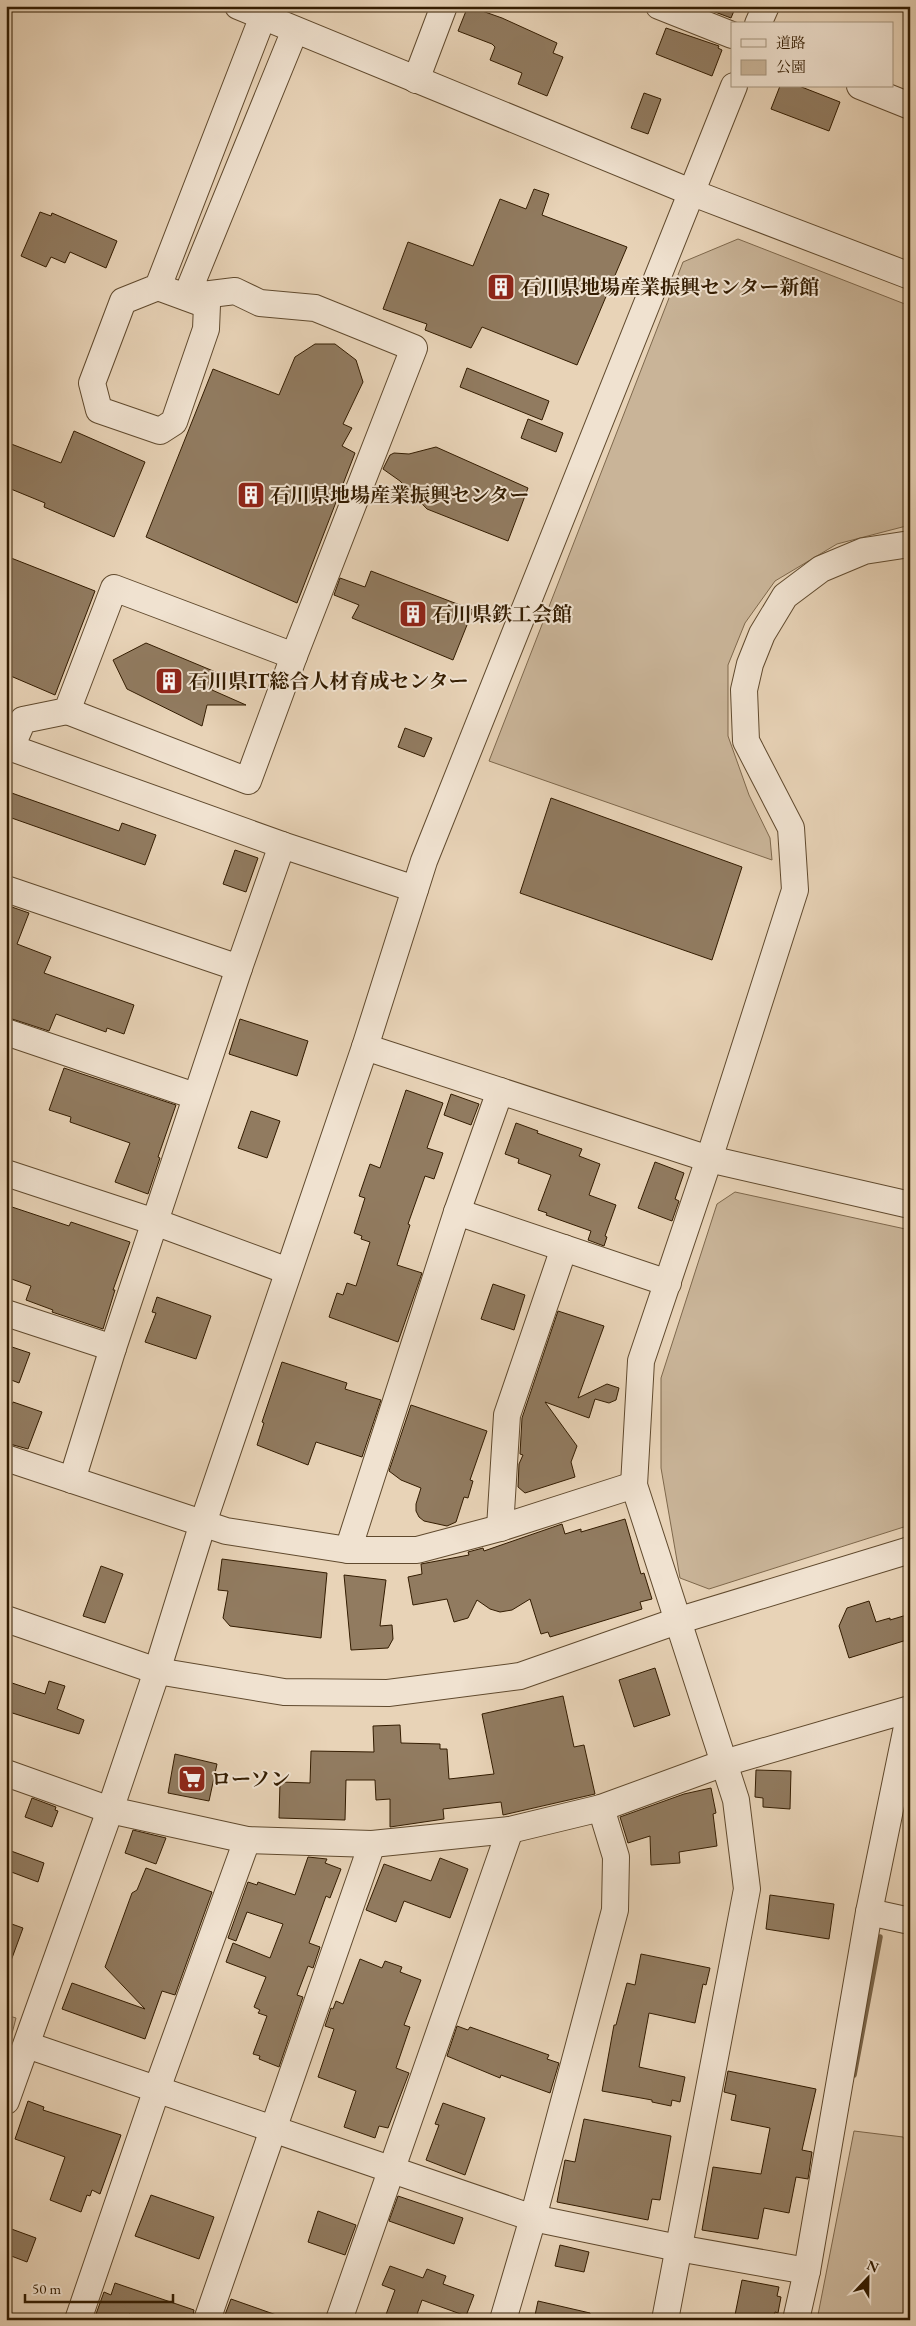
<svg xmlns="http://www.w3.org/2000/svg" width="916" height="2326" font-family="'EB Garamond','Noto Serif JP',serif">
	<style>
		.green { fill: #c9b498; stroke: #7e684c }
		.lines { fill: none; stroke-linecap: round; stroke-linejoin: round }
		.stream { stroke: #7a6549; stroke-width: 5.5 }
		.building { fill: #917b60; stroke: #331c01 }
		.minor-casing { stroke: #604a2e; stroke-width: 28 }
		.minor { stroke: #f0e2d0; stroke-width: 26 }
		.labels { text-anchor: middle; stroke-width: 4; stroke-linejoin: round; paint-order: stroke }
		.poi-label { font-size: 20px; font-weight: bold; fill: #331c01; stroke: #f0e2d0; text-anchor: start }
	</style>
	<rect width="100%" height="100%" fill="#e8d3b7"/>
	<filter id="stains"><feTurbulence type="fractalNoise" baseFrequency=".004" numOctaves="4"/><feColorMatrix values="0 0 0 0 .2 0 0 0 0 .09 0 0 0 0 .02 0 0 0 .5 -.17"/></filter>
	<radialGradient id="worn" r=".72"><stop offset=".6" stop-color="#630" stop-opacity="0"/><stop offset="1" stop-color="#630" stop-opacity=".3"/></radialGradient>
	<g class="green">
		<polygon points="738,239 910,306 910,525 837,544 775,581 745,623 728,665 728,736 749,795 770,838 772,860 489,761 683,262"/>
		<polygon points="735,1192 910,1230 910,1525 709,1589 680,1578 661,1468 661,1378 717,1204"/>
		<polygon points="6,2015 16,2018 9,2045 6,2044"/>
		<polygon points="854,2131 903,2137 910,2151 910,2320 817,2320"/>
	</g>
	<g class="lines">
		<polyline class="stream" points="854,2075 880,1937"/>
	</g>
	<g class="building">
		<polygon points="468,6 502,18 557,43 553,53 563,57 547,96 518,84 522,73 490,60 495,47 492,44 458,31"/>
		<polygon points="709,6 736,6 731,18 707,9"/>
		<polygon points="666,28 719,46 718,48 722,50 712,76 656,54"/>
		<polygon points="780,86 799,86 840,102 829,131 771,109"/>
		<polygon points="644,93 661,99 648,134 631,128"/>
		<polygon points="534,189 549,194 542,215 627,247 577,365 482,327 471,348 425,330 427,324 383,309 408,242 473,266 500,199 526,209"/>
		<polygon points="40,212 51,216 52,213 117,241 106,268 70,252 65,263 51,257 46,267 21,256"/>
		<polygon points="315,344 335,344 356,360 363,382 343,424 352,428 342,446 355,453 297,603 146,537 213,369 279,395 295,357"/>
		<polygon points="467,368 549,401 542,420 460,387"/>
		<polygon points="528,419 563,433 556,452 521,438"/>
		<polygon points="74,431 145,462 114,537 44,507 45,503 6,487 6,442 61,463"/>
		<polygon points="436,447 528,488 508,541 427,509 400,481 383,469 390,455 394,453 409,454"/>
		<polygon points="6,556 95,591 55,695 6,674"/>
		<polygon points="371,571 473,610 453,660 352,618 359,605 334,595 340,578 365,587"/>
		<polygon points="146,643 218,673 212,690 246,705 207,705 202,726 127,689 113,660"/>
		<polygon points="405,728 432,738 424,757 398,747"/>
		<polygon points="6,791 119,831 122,823 156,835 145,865 6,816"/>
		<polygon points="551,798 742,867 712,960 520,893"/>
		<polygon points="235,850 258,858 246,892 223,884"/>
		<polygon points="6,905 29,913 17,944 51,957 44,973 134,1005 124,1034 107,1028 106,1032 56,1014 49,1031 6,1017"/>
		<polygon points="240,1019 308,1041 297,1076 229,1054"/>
		<polygon points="64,1068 176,1105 158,1157 160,1158 148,1194 115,1182 130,1143 70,1122 71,1117 49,1110"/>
		<polygon points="406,1090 443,1103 427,1148 443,1153 434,1179 425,1176 408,1224 410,1225 397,1265 422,1273 398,1342 329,1317 337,1293 343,1295 347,1283 356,1286 370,1242 361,1239 362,1236 354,1233 365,1198 359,1196 370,1164 380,1168"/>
		<polygon points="451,1094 479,1104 471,1125 444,1115"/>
		<polygon points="251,1111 280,1121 267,1158 238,1148"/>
		<polygon points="516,1123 538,1131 537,1133 582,1149 579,1156 600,1164 589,1195 616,1205 605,1236 607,1237 604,1246 588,1240 591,1231 546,1215 547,1213 538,1210 551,1175 518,1163 519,1159 505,1154"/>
		<polygon points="655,1162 684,1173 675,1199 679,1201 672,1221 638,1208"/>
		<polygon points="6,1205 69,1226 71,1222 130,1242 113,1290 115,1290 103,1329 52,1312 53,1310 26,1300 31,1286 6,1277"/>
		<polygon points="493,1284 525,1295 514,1330 481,1319"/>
		<polygon points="157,1297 211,1316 196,1359 145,1342 156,1313 152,1312"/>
		<polygon points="558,1311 604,1326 578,1398 607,1384 619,1388 616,1400 609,1403 595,1399 589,1418 545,1402 577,1446 571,1462 575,1477 525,1493 518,1487 519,1464 523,1455 520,1454 522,1418"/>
		<polygon points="6,1345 30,1353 19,1383 6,1378"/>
		<polygon points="282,1362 347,1383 345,1389 381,1400 362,1457 316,1442 308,1465 257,1445 264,1423 262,1422"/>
		<polygon points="13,1402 42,1412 28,1449 6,1443 6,1419"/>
		<polygon points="411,1405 487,1431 470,1480 473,1481 468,1498 464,1497 456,1522 447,1526 424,1521 419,1517 416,1511 416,1504 421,1488 401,1480 389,1471"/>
		<polygon points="625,1519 641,1574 644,1573 652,1599 640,1602 642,1609 550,1637 548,1632 541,1634 530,1599 512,1610 500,1612 490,1609 477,1600 468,1618 454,1622 447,1599 413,1605 408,1577 422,1574 421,1564 469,1555 468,1552 483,1548 484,1551 562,1524 565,1534 581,1529 581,1532"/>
		<polygon points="222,1559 327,1573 321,1638 230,1626 223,1618 228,1591 218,1590"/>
		<polygon points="101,1566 123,1574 105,1623 83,1616"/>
		<polygon points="344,1575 386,1580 380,1626 392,1625 393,1639 388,1648 351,1650"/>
		<polygon points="869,1601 876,1622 890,1618 890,1620 910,1614 910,1639 849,1658 839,1626 847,1608"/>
		<polygon points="655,1668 670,1715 634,1727 619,1680"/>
		<polygon points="6,1681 45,1694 49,1681 65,1686 57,1709 84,1720 79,1734 6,1711"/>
		<polygon points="563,1696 574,1747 584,1745 595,1794 503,1815 501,1802 443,1809 444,1819 390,1827 390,1799 376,1800 375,1780 346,1780 345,1820 279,1818 280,1782 310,1783 311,1751 374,1752 373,1726 400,1725 401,1743 440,1744 440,1749 447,1749 449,1779 494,1774 482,1714"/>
		<polygon points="175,1754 217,1764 209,1801 168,1793"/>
		<polygon points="756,1770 791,1771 790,1809 763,1807 763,1798 755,1797"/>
		<polygon points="711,1788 716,1813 713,1814 717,1846 679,1852 680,1863 651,1865 650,1836 628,1843 620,1817 684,1794"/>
		<polygon points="32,1798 56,1807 55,1810 58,1811 52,1827 25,1817"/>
		<polygon points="133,1830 166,1838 156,1864 125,1853"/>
		<polygon points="11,1851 44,1863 38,1882 6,1870"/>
		<polygon points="308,1857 327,1859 325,1863 341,1869 330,1898 326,1896 309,1943 320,1947 313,1968 308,1966 297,1995 303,1997 279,2067 259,2059 260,2056 253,2054 267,2016 258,2013 260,2010 254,2007 266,1977 226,1962 233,1943 270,1958 283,1924 247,1912 236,1941 228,1938 248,1882 257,1885 258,1882 295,1895"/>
		<polygon points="440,1858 468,1869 450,1918 404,1901 396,1922 366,1910 384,1864 431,1881"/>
		<polygon points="146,1868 212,1892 175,1995 162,1991 145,2039 62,2009 72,1983 145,2009 105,1967 132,1893 137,1890"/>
		<polygon points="770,1895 834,1904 829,1939 766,1929"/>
		<polygon points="6,1922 23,1928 8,1969 6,1969"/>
		<polygon points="641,1954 710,1968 706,1985 703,1984 695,2023 649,2013 639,2067 685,2077 680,2102 672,2100 671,2106 652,2102 652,2100 602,2091 614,2025 616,2025 627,1983 635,1985"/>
		<polygon points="360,1959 382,1968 385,1961 402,1967 400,1972 421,1980 404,2025 410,2027 396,2068 409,2073 388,2128 379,2126 375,2138 344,2127 356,2091 318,2077 334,2029 325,2026 331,2008 333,2009 336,2001 343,2004"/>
		<polygon points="457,2026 468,2030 470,2027 549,2055 547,2059 559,2063 550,2093 501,2075 500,2078 447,2056"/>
		<polygon points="728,2071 816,2089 802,2150 812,2152 808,2179 796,2177 789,2213 764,2208 758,2239 702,2230 713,2167 761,2174 770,2128 731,2120 736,2095 724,2092"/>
		<polygon points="28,2101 44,2107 43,2110 121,2135 100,2194 92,2190 90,2196 87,2195 81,2212 50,2200 65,2157 15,2139"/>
		<polygon points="443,2103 485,2118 465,2175 426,2160 439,2125 435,2124"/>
		<polygon points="584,2119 671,2136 660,2200 652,2199 648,2220 557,2202 565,2160 575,2162"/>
		<polygon points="151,2195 214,2217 199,2259 135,2236"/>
		<polygon points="398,2196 463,2218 454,2244 389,2221"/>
		<polygon points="318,2211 356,2225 345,2255 308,2242"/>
		<polygon points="6,2227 36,2238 27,2262 6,2254"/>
		<polygon points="560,2245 589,2252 584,2272 555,2266"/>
		<polygon points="390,2266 423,2278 427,2269 446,2276 443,2284 474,2295 466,2316 422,2300 415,2320 384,2320 395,2290 382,2285"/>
		<polygon points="742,2280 779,2287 777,2296 781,2297 778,2313 775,2312 773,2320 734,2320"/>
		<polygon points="115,2283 194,2310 192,2320 147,2320 129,2314 127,2320 112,2320 96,2314 104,2292 111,2295"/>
		<polygon points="231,2299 282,2317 281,2320 223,2320"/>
		<polygon points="538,2301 590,2313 590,2320 534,2320"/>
	</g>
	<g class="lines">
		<defs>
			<g id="minor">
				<polyline points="238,6 693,193 910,276"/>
				<polyline points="659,6 732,35"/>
				<polyline points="758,24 766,6"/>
				<polyline points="416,80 444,6"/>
				<polyline points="860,86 910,106"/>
				<polyline points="158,287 207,305 206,329 174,422 160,431 99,410 92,383 123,301 158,287 263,16"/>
				<polyline points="67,711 248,781 294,656"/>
				<polyline points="6,746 282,845 415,889"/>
				<polyline points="11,748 23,720 67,711 114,588 294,656 414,348 315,308 260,303 235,291 186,297 295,30"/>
				<polyline points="6,889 239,968 282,845"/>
				<polyline points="6,1032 195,1096"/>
				<polyline points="365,1047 709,1159 910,1205"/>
				<polyline points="6,1173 155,1222 288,1271"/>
				<polyline points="457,1212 668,1283"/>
				<polyline points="6,1313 113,1348 239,968"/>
				<polyline points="6,1458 226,1531 348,1550 417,1550 500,1528 634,1485"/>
				<polyline points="72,1480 113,1348"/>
				<polyline points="500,1528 507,1415 564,1248"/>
				<polyline points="348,1550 457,1212 500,1091"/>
				<polyline points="6,1619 157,1671 284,1692 388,1693 520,1676 677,1621 910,1550"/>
				<polyline points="910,1712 869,1912 910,1921"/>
				<polyline points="6,1773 110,1810 247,1840 372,1844 510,1830 601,1808 724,1763 910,1709"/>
				<polyline points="27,2045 533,2218 678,2248 807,2271"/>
				<polyline points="6,2101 110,1810 157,1671 203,1523 365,1047 424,861 734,86"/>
				<polyline points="78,2320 157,2089 247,1840"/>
				<polyline points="207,2320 372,1844"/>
				<polyline points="339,2320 510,1830"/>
				<polyline points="503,2320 533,2218 615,1910 616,1857 601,1808"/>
				<polyline points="665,2320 747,1889 736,1800 634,1485 641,1361 709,1159 795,890 791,828 746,741 744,690 750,664 762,634 785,596 821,569 864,551 910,544"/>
				<polyline points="796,2320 807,2271 869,1912"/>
			</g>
		</defs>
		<use href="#minor" class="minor-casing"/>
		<use href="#minor" class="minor"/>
	</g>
	<defs>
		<symbol id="building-square" viewBox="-11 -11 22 22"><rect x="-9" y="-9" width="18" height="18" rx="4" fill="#8f2418" stroke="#f0e2d0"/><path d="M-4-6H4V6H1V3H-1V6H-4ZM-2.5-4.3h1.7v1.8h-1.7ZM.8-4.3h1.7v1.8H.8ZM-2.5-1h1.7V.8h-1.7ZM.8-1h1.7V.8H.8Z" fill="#fff"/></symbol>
		<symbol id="supermarket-square" viewBox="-11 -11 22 22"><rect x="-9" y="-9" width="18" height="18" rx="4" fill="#8f2418" stroke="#f0e2d0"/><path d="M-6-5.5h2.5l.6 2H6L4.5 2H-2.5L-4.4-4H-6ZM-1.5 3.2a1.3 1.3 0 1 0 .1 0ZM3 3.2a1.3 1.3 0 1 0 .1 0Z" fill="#fff"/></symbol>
	</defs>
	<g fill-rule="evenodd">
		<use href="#building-square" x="485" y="271" width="32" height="32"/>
		<use href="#building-square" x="235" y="479" width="32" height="32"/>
		<use href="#building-square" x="397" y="598" width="32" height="32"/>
		<use href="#building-square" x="153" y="665" width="32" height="32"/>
		<use href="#supermarket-square" x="176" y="1763" width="32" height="32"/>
	</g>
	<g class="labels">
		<g class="poi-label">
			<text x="520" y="294">石川県地場産業振興センター新館</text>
			<text x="270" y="502">石川県地場産業振興センター</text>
			<text x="432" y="621">石川県鉄工会館</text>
			<text x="188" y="688">石川県IT総合人材育成センター</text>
			<text x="211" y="1786">ローソン</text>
		</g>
	</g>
	<rect width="916" height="2326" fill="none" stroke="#e8d3b7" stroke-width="25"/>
	<rect x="8" y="8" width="901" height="2311" fill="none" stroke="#331c01" stroke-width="2.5"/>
	<rect x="12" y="12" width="891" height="2301" fill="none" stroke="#331c01"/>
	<rect x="731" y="22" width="162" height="65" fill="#f0e2d0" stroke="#a4937d"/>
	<rect x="741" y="39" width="25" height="8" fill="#f0e2d0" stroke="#a4937d"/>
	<text x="776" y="48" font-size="15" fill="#331c01">道路</text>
	<rect x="741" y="60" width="25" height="15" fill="#c9b498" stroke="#a4937d"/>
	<text x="776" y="72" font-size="15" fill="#331c01">公園</text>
	<g transform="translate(868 2278) rotate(22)" stroke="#f0e2d0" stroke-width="4" paint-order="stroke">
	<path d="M0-4L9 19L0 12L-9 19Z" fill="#331c01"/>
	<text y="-8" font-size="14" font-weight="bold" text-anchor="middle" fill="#331c01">N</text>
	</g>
	<path d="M25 2294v8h148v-8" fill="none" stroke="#331c01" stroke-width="2.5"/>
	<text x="32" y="2294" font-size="15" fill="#331c01" stroke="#f0e2d0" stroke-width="4" paint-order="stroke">50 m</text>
	<rect width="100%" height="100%" filter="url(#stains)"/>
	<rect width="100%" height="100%" fill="url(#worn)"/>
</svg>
